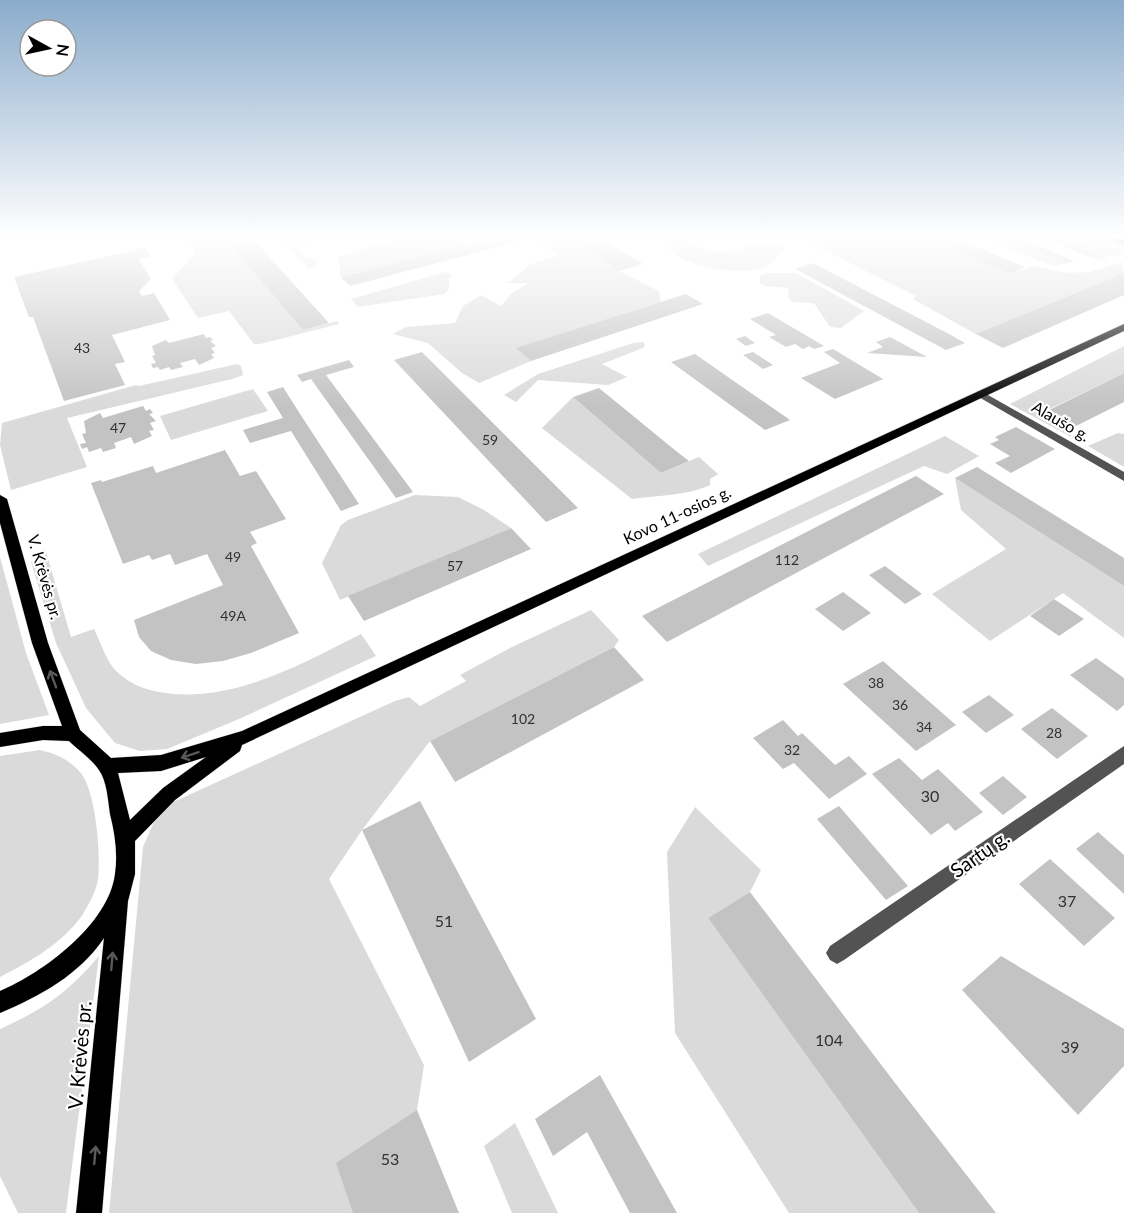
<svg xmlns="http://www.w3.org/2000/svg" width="1124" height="1213" font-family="Lato,sans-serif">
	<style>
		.green { fill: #dadada }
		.building { fill: #c3c3c3 }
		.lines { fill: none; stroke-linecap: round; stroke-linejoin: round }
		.major-casing { stroke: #dbdbdb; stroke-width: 1 }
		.minor { fill: #535353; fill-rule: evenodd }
		.major { fill: #000; fill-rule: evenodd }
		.oneway { stroke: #595959 }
		.labels { text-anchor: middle; stroke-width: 4.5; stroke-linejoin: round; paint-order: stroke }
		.number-label { font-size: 14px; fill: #313131 }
		.street-label { font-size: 16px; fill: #000; stroke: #fff }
		.near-number-label { font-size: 16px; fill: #313131 }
		.near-street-label { font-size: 20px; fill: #000; stroke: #fff }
	</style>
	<rect width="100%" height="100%" fill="#fff"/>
	<g class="green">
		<polygon points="185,238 224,238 303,330 338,321 339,324 260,344 254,344 229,311 198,318 172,279 196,252"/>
		<polygon points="281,238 325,238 297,247 302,256 318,260 316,265 308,268"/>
		<polygon points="397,238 466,238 462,246 341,277 338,257"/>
		<polygon points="529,238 568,238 619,271 659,291 661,302 517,348 531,361 479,383 462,373 428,343 393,334 406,327 455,323 463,306 481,295 501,306 511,294 528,283 507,283 531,264 559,255"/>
		<path d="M663,238C669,238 677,236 682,238C696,242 706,253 722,253C744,252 760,235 782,243L785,249C779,254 771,264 764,267C739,277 670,267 663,238Z"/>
		<polygon points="813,238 926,238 1010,274 1032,266 1067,273 1090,272 1122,262 1124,273 976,334 913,299 916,296 806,241"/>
		<polygon points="981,238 1006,238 1064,264 1052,266"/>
		<polygon points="1061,238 1107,238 1124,245 1124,253 1116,256 1111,255 1104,257 1108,259 1099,261 1087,256 1096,252"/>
		<polygon points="445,272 453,276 449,277 449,289 444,294 358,307 351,299"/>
		<path d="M768,273H796L864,311L841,328L830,327L814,303L793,302L788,297L789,289C778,285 769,290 760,283V275Z"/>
		<polygon points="643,342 645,345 643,348 602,364 627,377 608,385 538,380 516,402 504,395 538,374 633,343"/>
		<polygon points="1124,346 1124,373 1043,412 1071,428 1071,437 1010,404"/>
		<polygon points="237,364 241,366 243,375 232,379 67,418 87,467 11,490 0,445 2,423 136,385 139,386"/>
		<polygon points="253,389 268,411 171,440 160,416"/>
		<path d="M573,397L661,473L699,457L718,474L710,479V485C687,496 658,495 632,499L542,428Z"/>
		<polygon points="1118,433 1124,434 1124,467 1088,446"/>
		<polygon points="945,436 979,456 947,474 924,466 708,566 698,554"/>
		<polygon points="955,478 1124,586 1124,638 1063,593 990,641 932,594 1006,549 961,510"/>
		<polygon points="415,495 458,497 484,510 511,528 340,600 322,563 341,525 348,520"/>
		<path d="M46,552L71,637L94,629C100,641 106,660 115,670C127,682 142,689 159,692C230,705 299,665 361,634L376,656L239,719L167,749L140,751L115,743L86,708L56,643L31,562Z"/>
		<polygon points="0,557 26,653 49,715 0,724"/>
		<polygon points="591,610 619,640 614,647 430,741 362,830 329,879 424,1065 417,1110 353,1213 109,1213 143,847 154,822 169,804 395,701 409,697 420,706 466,681 460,675 510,648"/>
		<path d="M40,750C57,754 68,759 80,772C96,790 101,855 98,879C97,890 87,908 81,917C60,945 31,961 0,977V756Z"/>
		<polygon points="695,807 761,870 750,892 708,918 919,1213 789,1213 675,1033 667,852"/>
		<path d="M99,956L66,1213H18L0,1176V1029C46,1008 66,994 99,956Z"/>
		<polygon points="515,1123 558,1213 512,1213 484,1146"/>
	</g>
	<g class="building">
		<polygon points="224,238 252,238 329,323 303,330"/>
		<polygon points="493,238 510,238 517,242 350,286 341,277"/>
		<polygon points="568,238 601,238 643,264 619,271"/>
		<polygon points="926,238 954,238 1025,267 1010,274"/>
		<polygon points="1006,238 1022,238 1074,261 1064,264"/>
		<polygon points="1045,238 1061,238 1097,253 1087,256"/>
		<polygon points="145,248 151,256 139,259 151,279 139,291 142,296 154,293 170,320 112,335 125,362 115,364 125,385 64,401 33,317 29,317 14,277"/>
		<polygon points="813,263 949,334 965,343 946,350 795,269"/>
		<polygon points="1124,273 1124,295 1003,348 976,334"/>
		<polygon points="686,294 703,304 531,361 516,348"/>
		<polygon points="768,313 824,346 814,349 809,346 803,349 795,344 786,347 769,337 776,335 750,319"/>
		<polygon points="204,334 206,338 210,337 213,340 210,341 216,346 211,348 215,353 211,354 214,358 199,365 195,359 188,361 180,363 183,367 171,370 169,367 160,370 158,367 153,368 151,364 156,363 152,356 155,355 152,346 166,340 169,343"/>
		<polygon points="745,336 755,343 746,346 736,339"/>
		<polygon points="890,337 927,357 867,353 883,347 876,342"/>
		<polygon points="833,349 883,379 835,399 801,378 840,363 824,352"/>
		<polygon points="422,352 578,508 546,522 394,360"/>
		<polygon points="753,352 773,365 763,369 743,355"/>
		<polygon points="695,354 751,393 790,420 765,430 671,362"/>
		<polygon points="349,360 354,367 326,375 413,492 396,498 311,379 302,382 297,375"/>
		<polygon points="1124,373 1124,402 1078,425 1071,428 1043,413"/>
		<polygon points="283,387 302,417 359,504 341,511 291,431 250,443 243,430 283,418 267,392"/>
		<polygon points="599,388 676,451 689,461 661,473 573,397"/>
		<polygon points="143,406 146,411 150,409 153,413 149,414 156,421 150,423 154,430 149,431 152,436 134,444 131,437 114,443 116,448 103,452 101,448 89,452 87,447 82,449 80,444 86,443 82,434 86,433 84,421 100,413 103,418"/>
		<polygon points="1016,427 1055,449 1011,473 995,463 1010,456 990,444 999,440 995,437"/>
		<polygon points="225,450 240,476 256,471 286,519 250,532 257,543 251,546 299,633 251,653 223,661 196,664 171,660 151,651 139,637 134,620 223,585 207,554 175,565 170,554 152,560 149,555 123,564 91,483 101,480 102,482 153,466 156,473"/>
		<polygon points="977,467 1124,558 1124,586 955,478"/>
		<polygon points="916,476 944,494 667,642 642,616"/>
		<polygon points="511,528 531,549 364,621 348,596"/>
		<polygon points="885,566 922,594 905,604 869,575"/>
		<polygon points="843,592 871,613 843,631 815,609"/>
		<polygon points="1054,599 1084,619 1059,636 1030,616"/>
		<polygon points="614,647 644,680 455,782 430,741"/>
		<polygon points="1096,658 1124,678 1124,705 1117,711 1070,675"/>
		<polygon points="883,661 908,683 956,725 916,751 843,684"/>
		<polygon points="989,695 1014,715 986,733 962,712"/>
		<polygon points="1052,708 1088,736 1057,759 1021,729"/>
		<polygon points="783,720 798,736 802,733 835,765 849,756 867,774 829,799 794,763 783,769 753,738"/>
		<polygon points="899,758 922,780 938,769 983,812 955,831 948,823 931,835 872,774"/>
		<polygon points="1003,776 1027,797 1003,815 979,793"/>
		<polygon points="420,801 536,1019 469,1062 362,830"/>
		<polygon points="839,806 908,886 886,900 817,819"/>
		<polygon points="1098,832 1124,855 1124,894 1076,849"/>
		<polygon points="1050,859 1115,918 1084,946 1019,884"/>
		<polygon points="750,892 892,1079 996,1213 919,1213 708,918"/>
		<polygon points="1001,956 1124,1029 1124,1066 1078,1115 962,990"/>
		<polygon points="600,1075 677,1213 630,1213 587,1132 553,1156 535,1119"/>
		<polygon points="417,1110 459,1213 353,1213 336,1163"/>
	</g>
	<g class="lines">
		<defs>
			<path id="major" d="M1124,324V331L242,745L240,751L175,800L135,841V874L128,901L102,1213H76L104,938C79,975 40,996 0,1013V991C43,973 109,924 115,874C118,854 115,834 110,814C108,801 107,781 99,770C92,759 78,750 69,741L43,740L0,747V733L43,726H62L32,643L0,523V495L7,499L48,643L80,730L111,758L161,755L242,731ZM206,757L163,788L130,820L118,773L161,771Z"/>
		</defs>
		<use href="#major" class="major-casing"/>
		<g class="minor">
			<polygon points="1110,238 1124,239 1124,245 1111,240"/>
			<polygon points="981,391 1124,472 1124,481 977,396 977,392"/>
			<polygon points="1124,746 1124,764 844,960 837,964 830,960 826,953 830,946"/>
		</g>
		<use href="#major" class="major"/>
	</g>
	<defs><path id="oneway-shaft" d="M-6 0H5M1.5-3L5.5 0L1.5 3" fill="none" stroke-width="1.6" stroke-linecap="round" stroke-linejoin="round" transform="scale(1.5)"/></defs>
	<g class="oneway">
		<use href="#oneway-shaft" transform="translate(53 679) rotate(-110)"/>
		<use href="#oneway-shaft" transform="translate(190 755) rotate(162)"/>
		<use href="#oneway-shaft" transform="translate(112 961) rotate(-85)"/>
		<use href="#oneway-shaft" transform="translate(95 1155) rotate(-85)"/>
	</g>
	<linearGradient id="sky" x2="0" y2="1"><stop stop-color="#8baccc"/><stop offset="0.58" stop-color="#fff"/><stop offset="1" stop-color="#fff" stop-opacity="0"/></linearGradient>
	<rect width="1124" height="408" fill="url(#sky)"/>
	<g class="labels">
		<g class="number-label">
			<text x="82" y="353">43</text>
			<text x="118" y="433">47</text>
			<text x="490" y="445">59</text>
			<text x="233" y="562">49</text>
			<text x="787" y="565">112</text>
			<text x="455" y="571">57</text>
			<text x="233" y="621">49A</text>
			<text x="876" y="688">38</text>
			<text x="900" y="710">36</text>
			<text x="523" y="724">102</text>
			<text x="924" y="732">34</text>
			<text x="1054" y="738">28</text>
			<text x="792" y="755">32</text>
		</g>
		<g class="street-label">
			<text transform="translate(1061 421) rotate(30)" y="6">Alaušo g.</text>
			<text transform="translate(677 515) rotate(-25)" y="6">Kovo 11-osios g.</text>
			<text transform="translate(45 577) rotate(74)" y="6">V. Krėvės pr.</text>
		</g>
		<g class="near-number-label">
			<text x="930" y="802">30</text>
			<text x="1067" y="907">37</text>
			<text x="444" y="927">51</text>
			<text x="829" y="1046">104</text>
			<text x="1070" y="1053">39</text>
			<text x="390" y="1165">53</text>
		</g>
		<g class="near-street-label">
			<text transform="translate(980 854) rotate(-35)" y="7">Sartų g.</text>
			<text transform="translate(80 1055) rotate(-85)" y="7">V. Krėvės pr.</text>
		</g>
	</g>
	<g transform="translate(48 48) rotate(98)"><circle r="28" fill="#ffffff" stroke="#999999" stroke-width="1.5"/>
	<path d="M0-4.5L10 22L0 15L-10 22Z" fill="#000000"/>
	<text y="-9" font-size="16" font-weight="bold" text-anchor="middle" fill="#000000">N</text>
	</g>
</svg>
